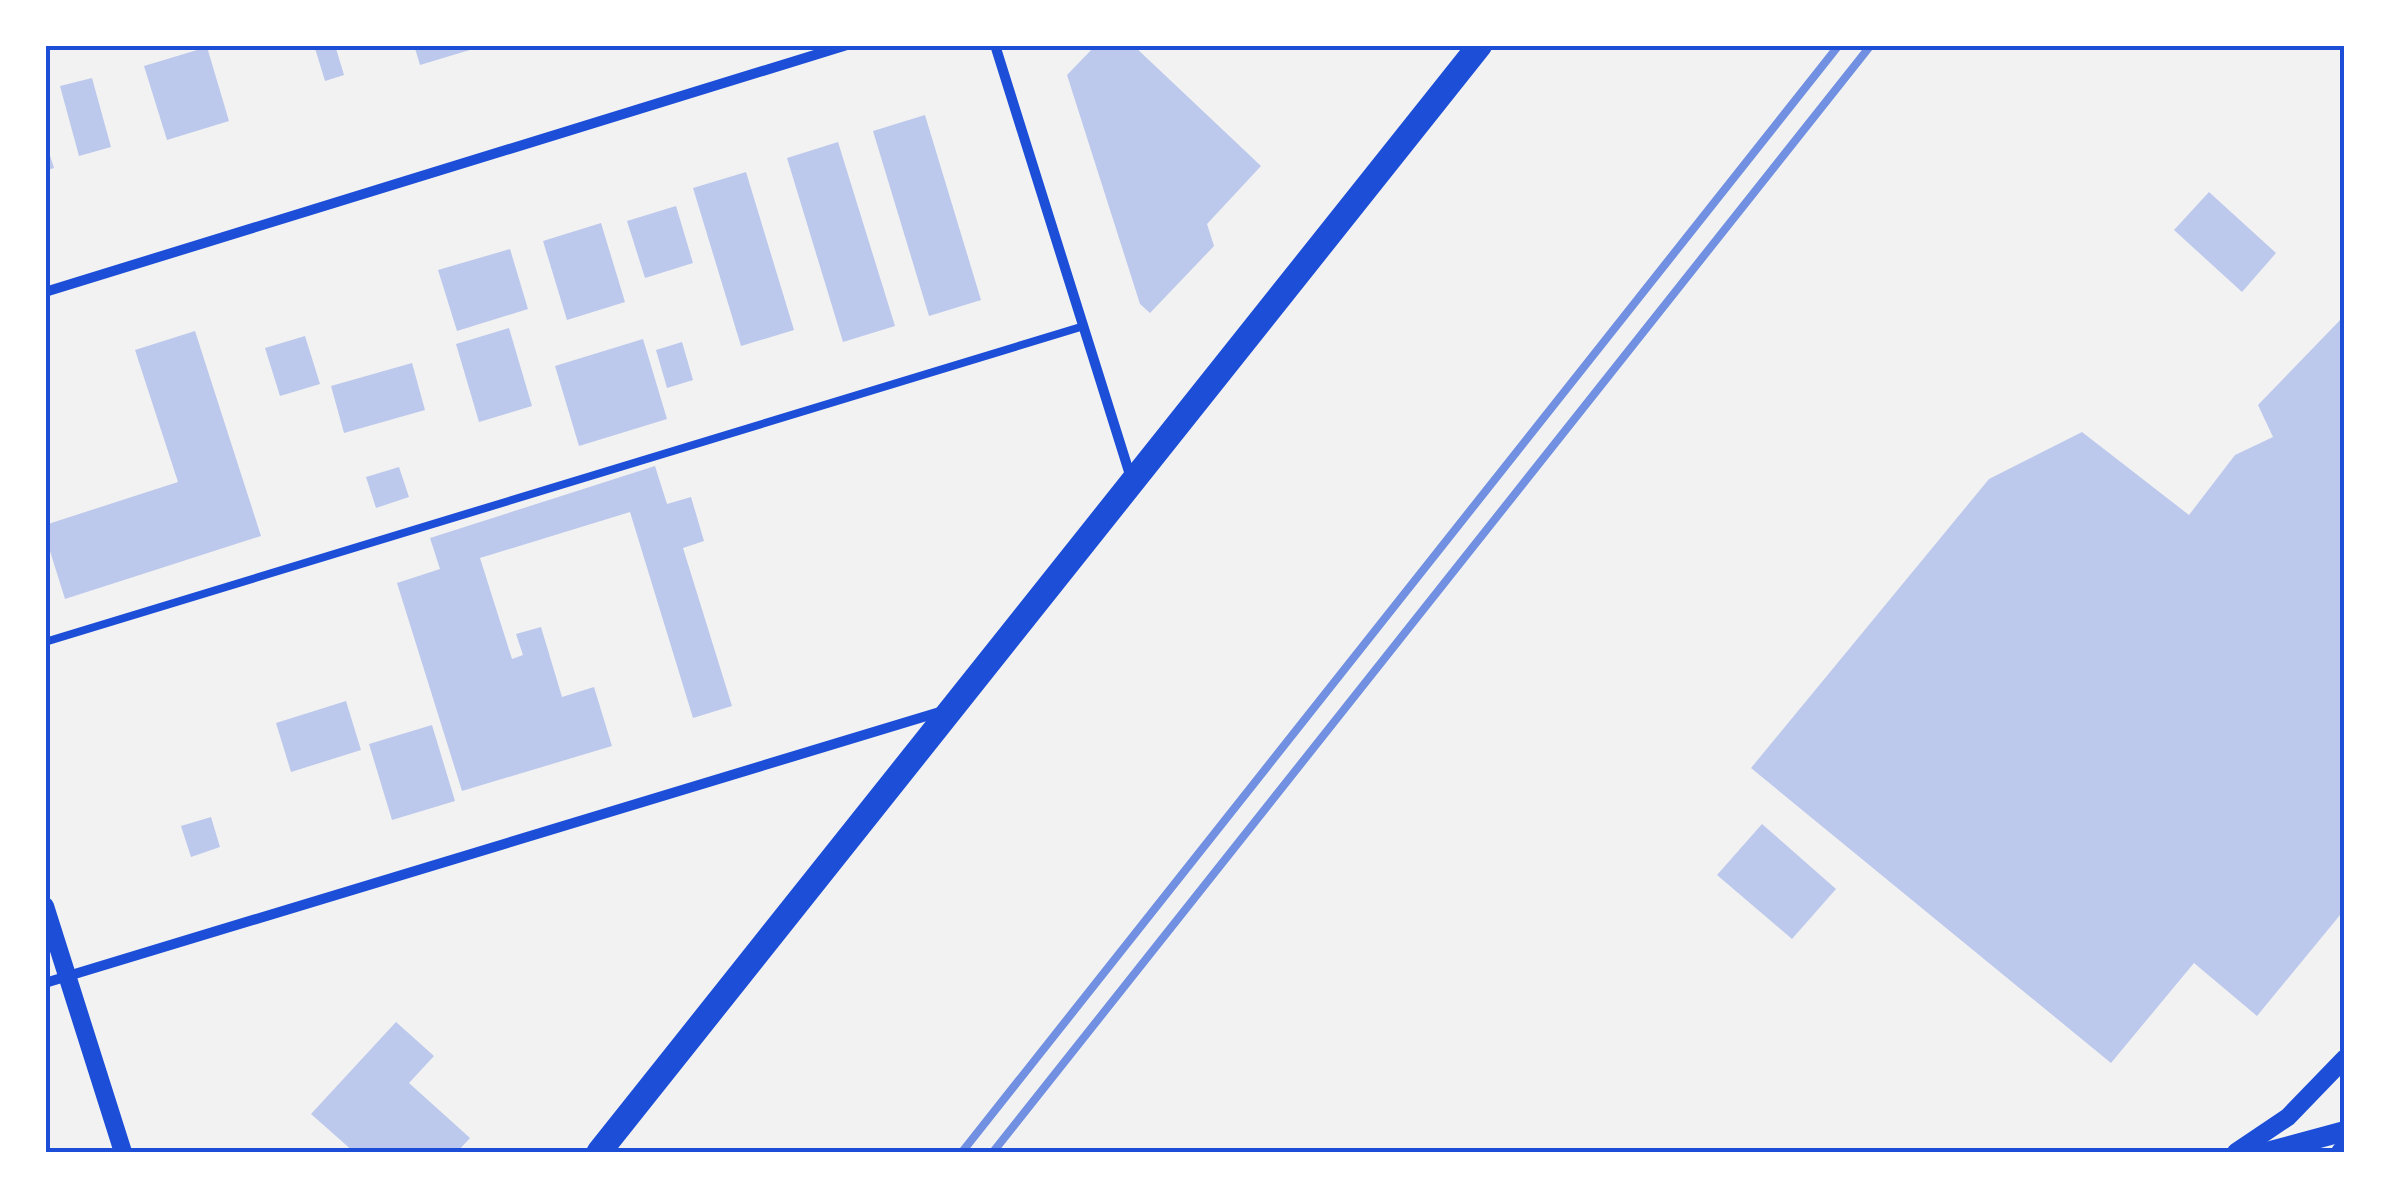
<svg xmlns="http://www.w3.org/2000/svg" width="2390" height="1197" font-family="'Source Sans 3',sans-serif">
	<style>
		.building { fill: #bdc9ec }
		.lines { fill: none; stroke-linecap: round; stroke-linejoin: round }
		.service { stroke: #1d4ed8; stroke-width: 8 }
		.minor { stroke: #1d4ed8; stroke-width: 10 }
		.tertiary { stroke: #1d4ed8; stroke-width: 18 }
		.secondary { stroke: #1d4ed8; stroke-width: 20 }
		.primary { stroke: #1d4ed8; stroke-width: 25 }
		.rail { stroke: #7290e2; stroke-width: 8 }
		.neatline { fill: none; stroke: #1d4ed8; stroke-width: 4 }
	</style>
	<rect width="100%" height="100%" fill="#f2f2f2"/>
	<g class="building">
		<polygon points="314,45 335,45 344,75 325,81"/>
		<polygon points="414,45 483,45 483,46 420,65"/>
		<polygon points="1096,45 1133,45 1261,166 1207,224 1214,246 1150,313 1140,304 1067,75"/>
		<polygon points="207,47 229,121 167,140 144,66"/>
		<polygon points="92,78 111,147 79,156 60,86"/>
		<polygon points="925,115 981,300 929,316 873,131"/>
		<polygon points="838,142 895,326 843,342 787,158"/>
		<polygon points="46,143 54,168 45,171 45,144"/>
		<polygon points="746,172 794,330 741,346 693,188"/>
		<polygon points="2209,192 2276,253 2242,292 2174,230"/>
		<polygon points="676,206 693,263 645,278 627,221"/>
		<polygon points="601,223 625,302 567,320 543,241"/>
		<polygon points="510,249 528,309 457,331 438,270"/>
		<polygon points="2345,315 2345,909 2257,1016 2194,963 2111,1063 1751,768 1989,479 2082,432 2189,515 2235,455 2273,437 2258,405"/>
		<polygon points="509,328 532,406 479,422 456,344"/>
		<polygon points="195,331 261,536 65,599 45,535 45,525 178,482 135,350"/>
		<polygon points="305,336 320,384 280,396 265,348"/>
		<polygon points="643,339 667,419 579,446 555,366"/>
		<polygon points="682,342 693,380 667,388 656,350"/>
		<polygon points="412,363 425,410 344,433 331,386"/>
		<polygon points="655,466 667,504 691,497 704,541 683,548 732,706 693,718 630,512 480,558 512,659 523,655 516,634 541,627 562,697 594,687 612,746 462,791 397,583 440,569 430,538"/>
		<polygon points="399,467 409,497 376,508 366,477"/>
		<polygon points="346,701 361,750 291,772 276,723"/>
		<polygon points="432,725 455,801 392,820 369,744"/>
		<polygon points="211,817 220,847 191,857 181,826"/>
		<polygon points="1762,824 1836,889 1792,939 1717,875"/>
		<polygon points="396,1022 434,1056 409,1083 470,1138 457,1152 354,1152 311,1114"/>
	</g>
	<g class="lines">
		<polyline class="service" points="45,642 1084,326"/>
		<g class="minor">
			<polyline points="995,45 1131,478"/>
			<polyline points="45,292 847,45"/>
			<polyline points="45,983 943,711"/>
		</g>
		<g class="tertiary">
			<polyline points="45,906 123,1152"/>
			<polyline points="2236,1152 2288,1117 2345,1058"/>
			<polyline points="2340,1152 2345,1146"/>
		</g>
		<polyline class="secondary" points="2267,1152 2345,1131"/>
		<polyline class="primary" points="599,1152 1480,45"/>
		<g class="rail">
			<polyline points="962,1152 1839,45"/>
			<polyline points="993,1152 1871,45"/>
		</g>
	</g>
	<rect width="2390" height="1197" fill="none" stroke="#ffffff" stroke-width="95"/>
	<rect x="48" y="48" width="2294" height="1102" class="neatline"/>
</svg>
